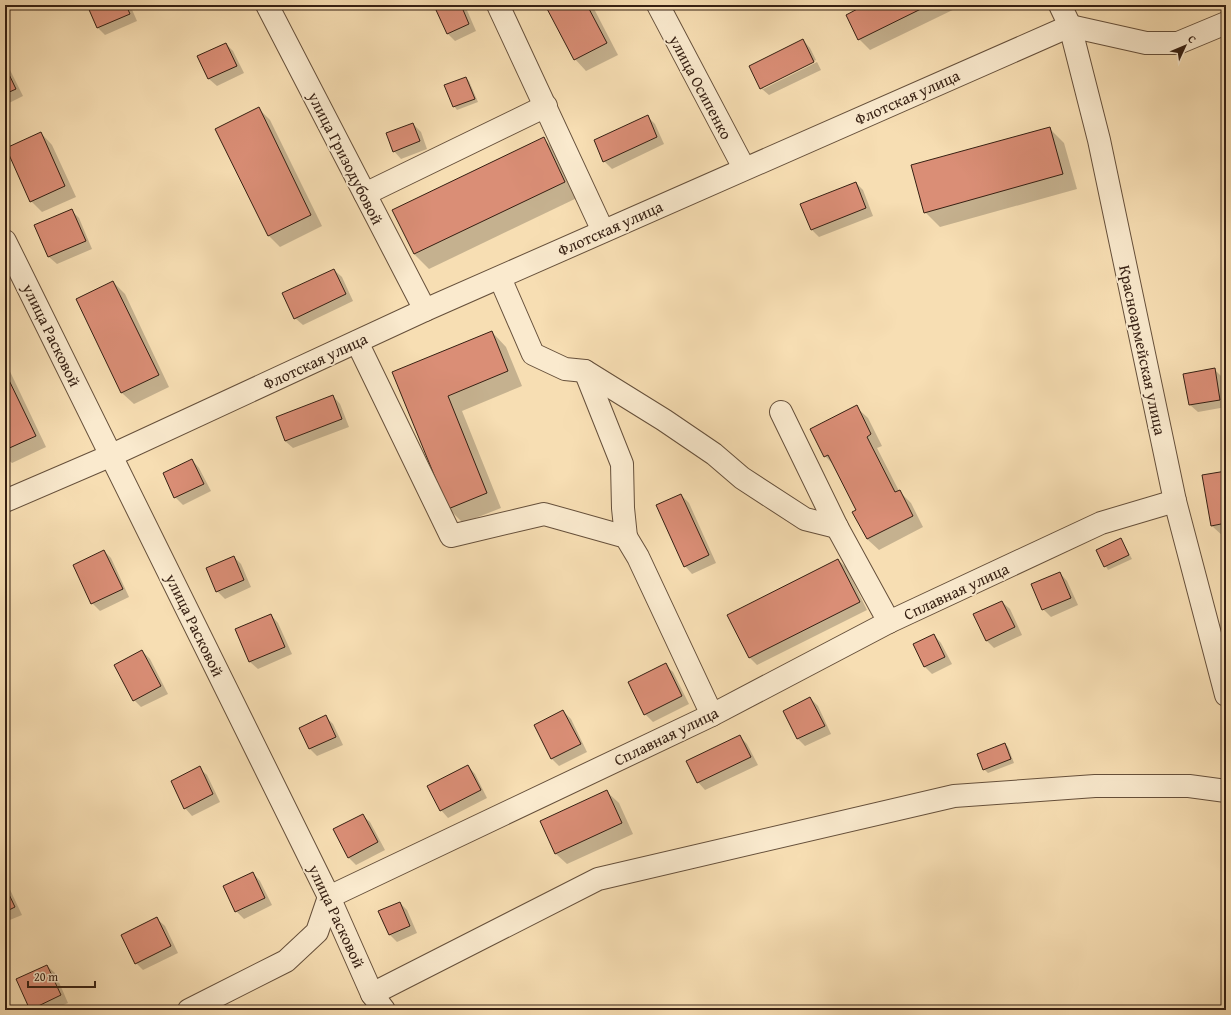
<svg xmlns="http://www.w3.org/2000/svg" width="1231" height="1015" font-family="'Gentium Book Plus',serif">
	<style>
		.shadow { fill: #0003 }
		.building { fill: #da8e76; stroke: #362013 }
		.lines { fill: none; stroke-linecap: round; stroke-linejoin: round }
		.minor-casing { stroke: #66503b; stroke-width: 24 }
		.minor { stroke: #faeace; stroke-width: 22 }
		.labels { text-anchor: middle; stroke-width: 4; stroke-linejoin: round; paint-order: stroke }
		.street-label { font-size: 16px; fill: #362013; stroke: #faeace }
	</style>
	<rect width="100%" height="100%" fill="#f7deb3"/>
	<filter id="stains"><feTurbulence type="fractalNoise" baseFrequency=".005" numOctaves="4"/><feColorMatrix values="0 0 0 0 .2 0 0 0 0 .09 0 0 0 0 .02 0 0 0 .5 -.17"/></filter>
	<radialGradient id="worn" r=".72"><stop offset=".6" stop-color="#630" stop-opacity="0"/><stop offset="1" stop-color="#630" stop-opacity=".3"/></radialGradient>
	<g class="shadow">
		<polygon points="88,5 130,5 137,21 105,35 98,28"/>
		<polygon points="449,5 463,5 466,8 476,31 455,41 447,33"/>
		<polygon points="547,5 592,5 618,55 586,71 575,59"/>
		<polygon points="868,5 963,5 870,50 859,39"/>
		<polygon points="803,40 810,48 816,60 763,86 763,89 817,62 821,70 769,95 761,88"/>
		<polygon points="226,44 233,51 244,73 217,86 209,79 199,56"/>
		<polygon points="5,60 23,96 5,105"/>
		<polygon points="466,78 469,81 478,102 457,110 454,106"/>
		<polygon points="258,108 270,120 322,226 280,247 268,235"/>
		<polygon points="647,116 655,124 664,144 612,169 604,161"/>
		<polygon points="413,124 421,132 427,149 401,159 394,151"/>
		<polygon points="1049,128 1064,143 1077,189 940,227 925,212"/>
		<polygon points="41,133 52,145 76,197 42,212 31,201"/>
		<polygon points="543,138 558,153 579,197 429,269 414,254"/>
		<polygon points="856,183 863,190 873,216 819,237 812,230 802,204"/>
		<polygon points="71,210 79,218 92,249 57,264 49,257 36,225"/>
		<polygon points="334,270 342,277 353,301 303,325 295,318"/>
		<polygon points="113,282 125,294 169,387 134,404 122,393 78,300"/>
		<polygon points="492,332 506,347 522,386 462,411 501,508 463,523 448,508 393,372"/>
		<polygon points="5,361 46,447 12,463 5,457"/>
		<polygon points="1214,369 1222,377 1226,407 1198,412 1190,405 1185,375"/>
		<polygon points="333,396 340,404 349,427 293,448 285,441"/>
		<polygon points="856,407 868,418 882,446 877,448 899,491 911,503 923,527 879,550 867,539 854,512 857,511 834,465 825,456"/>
		<polygon points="192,460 199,468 211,491 183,505 175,497"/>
		<polygon points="1226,472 1226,536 1224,537 1212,526"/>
		<polygon points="681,495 689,503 716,563 692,574 685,566"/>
		<polygon points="1121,539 1132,559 1108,570 1097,551"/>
		<polygon points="104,551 111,558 129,597 100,611 92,603"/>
		<polygon points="234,557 241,564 251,587 225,599 217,591"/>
		<polygon points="838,560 846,567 867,610 757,665 750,658 728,616"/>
		<polygon points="1060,573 1067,581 1078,605 1051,617 1043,609"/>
		<polygon points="1002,602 1010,609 1022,635 994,648 986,640"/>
		<polygon points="271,615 278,623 292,654 258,669 250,662"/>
		<polygon points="934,635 941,643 952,664 932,674 925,667 914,645"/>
		<polygon points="142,651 150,659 168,694 141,707 134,700"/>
		<polygon points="665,665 673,672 689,704 653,722 645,714 629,683"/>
		<polygon points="810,698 818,706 831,734 805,746 798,739 784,711"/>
		<polygon points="563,711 571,719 587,752 559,766 552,759"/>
		<polygon points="326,717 333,724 343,745 317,756 310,749 300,728"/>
		<polygon points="740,737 747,744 758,765 705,790 698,782"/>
		<polygon points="1005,744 1008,747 1014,763 988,773 984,769"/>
		<polygon points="468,766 475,774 487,798 448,818 441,810"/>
		<polygon points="199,768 207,775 220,802 192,816 185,808"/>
		<polygon points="607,792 619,803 633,834 567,864 555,853"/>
		<polygon points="362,815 370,822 385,850 356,865 349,858 334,830"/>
		<polygon points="253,873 260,881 272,905 244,919 236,911"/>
		<polygon points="5,879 22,915 5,922"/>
		<polygon points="400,903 407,910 417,933 397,942 389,934"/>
		<polygon points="157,919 165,926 178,953 143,970 136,963"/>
		<polygon points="47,966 55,973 68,1003 52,1010 31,1010"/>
	</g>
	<g class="building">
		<polygon points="87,5 126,5 130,14 97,28"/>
		<polygon points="447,5 461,5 469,24 447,34 436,10"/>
		<polygon points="545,5 587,5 607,43 574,60"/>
		<polygon points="865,5 929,5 858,40 846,15"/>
		<polygon points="803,39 814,62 760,89 749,66"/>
		<polygon points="226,43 237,66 208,79 197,56"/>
		<polygon points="5,66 16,89 5,94"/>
		<polygon points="466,77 475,99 453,107 444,85"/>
		<polygon points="259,107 311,215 268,236 215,129"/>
		<polygon points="648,115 657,137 603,162 594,140"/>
		<polygon points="413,123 420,141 393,152 386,133"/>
		<polygon points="1050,127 1063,174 924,213 911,165"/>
		<polygon points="41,132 65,186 30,202 6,148"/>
		<polygon points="544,137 565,182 414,254 392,210"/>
		<polygon points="856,182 866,208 811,230 800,204"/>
		<polygon points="72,209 86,241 48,257 34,225"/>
		<polygon points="334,269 346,294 294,319 282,293"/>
		<polygon points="113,281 159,375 121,393 76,299"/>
		<polygon points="492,331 508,371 448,396 487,493 448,509 392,372"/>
		<polygon points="1215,368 1220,400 1189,405 1183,374"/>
		<polygon points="5,372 36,436 5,450"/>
		<polygon points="333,395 342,419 285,441 276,417"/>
		<polygon points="857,405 871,434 867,437 895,492 900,490 913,516 867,539 852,512 856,510 828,455 824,457 810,429"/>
		<polygon points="192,459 204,484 174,498 163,473"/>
		<polygon points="1226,471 1226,523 1211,526 1202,475"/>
		<polygon points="681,494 709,555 684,567 656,505"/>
		<polygon points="1121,538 1129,555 1104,567 1096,550"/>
		<polygon points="104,550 123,589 91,604 73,565"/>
		<polygon points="234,556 244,580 216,592 206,568"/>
		<polygon points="838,559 860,602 749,658 727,615"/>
		<polygon points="1060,572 1071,598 1042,610 1031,584"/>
		<polygon points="1002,601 1015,627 986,641 973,614"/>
		<polygon points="271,614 285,647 249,662 235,629"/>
		<polygon points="934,634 945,657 924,667 913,644"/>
		<polygon points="142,650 161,686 133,701 114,665"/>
		<polygon points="666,663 682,696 644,715 628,682"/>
		<polygon points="810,697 825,726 797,739 783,711"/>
		<polygon points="563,710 581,744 551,759 534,725"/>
		<polygon points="326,715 336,737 309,749 299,728"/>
		<polygon points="740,735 751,757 697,783 686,761"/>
		<polygon points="1005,743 1011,759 983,770 977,754"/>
		<polygon points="468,765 481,790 440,811 427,786"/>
		<polygon points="200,766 213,794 184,809 171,781"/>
		<polygon points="607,790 622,823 555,854 540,821"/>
		<polygon points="363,814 378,842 348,858 333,829"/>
		<polygon points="253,872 265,898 235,912 223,886"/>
		<polygon points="5,886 15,907 5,912"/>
		<polygon points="400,902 410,926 389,935 378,911"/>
		<polygon points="157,917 171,946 135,964 121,935"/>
		<polygon points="47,965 61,995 30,1010 16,979"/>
	</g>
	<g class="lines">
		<defs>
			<g id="minor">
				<polyline points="267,5 425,310"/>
				<polyline points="498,5 603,231"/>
				<polyline points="658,5 744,168"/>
				<polyline points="1060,5 1070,26 1099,140 1175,501 1226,695"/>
				<polyline points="365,194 546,106"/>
				<polyline points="5,241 329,897 372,994 384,1010"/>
				<polyline points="500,278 533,354 565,369 585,371 664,420 714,454 742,478 805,519 837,527"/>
				<polyline points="357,342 451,536 544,514 626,537 638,557 712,715"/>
				<polyline points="585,371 622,464 623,508 626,537"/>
				<polyline points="781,412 837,527 889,622"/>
				<polyline points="5,501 112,455 425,310 1070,26 1146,43 1178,43 1226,23"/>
				<polyline points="372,994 598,879 954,796 1095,786 1189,786 1226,791"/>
				<polyline points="189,1010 286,961 317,932 329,897 712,715 889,622 1101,523 1175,501"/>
			</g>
		</defs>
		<use href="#minor" class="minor-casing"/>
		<use href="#minor" class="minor"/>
	</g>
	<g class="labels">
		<g class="street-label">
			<text transform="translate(701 87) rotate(62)" y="6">улица Осипенко</text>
			<text transform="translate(907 97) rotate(-24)" y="6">Флотская улица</text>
			<text transform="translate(346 158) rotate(63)" y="6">улица Гризодубовой</text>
			<text transform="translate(610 228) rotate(-24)" y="6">Флотская улица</text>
			<text transform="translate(52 335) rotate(64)" y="6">улица Расковой</text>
			<text transform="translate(1143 350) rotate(78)" y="6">Красноармейская улица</text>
			<text transform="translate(315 361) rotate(-25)" y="6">Флотская улица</text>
			<text transform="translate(956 591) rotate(-25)" y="6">Сплавная улица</text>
			<text transform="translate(195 625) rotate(64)" y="6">улица Расковой</text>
			<text transform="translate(666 736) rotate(-26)" y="6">Сплавная улица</text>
			<text transform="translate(337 916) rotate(65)" y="6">улица Расковой</text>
		</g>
	</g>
	<rect width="1231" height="1015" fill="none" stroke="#f7deb3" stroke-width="20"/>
	<rect x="6" y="6" width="1219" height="1003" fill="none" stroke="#362013" stroke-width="2"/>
	<rect x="10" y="10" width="1211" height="995" fill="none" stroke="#362013"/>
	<g transform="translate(1185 46) rotate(46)" stroke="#faeace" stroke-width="3" paint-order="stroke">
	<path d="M0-3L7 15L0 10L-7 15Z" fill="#362013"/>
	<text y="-6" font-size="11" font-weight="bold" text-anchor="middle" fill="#362013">С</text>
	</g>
	<path d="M28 981v6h67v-6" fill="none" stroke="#362013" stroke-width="2"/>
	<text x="34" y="981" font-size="12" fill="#362013" stroke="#faeace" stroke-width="3" paint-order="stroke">20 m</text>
	<rect width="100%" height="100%" filter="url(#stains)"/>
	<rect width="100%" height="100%" fill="url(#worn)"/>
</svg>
